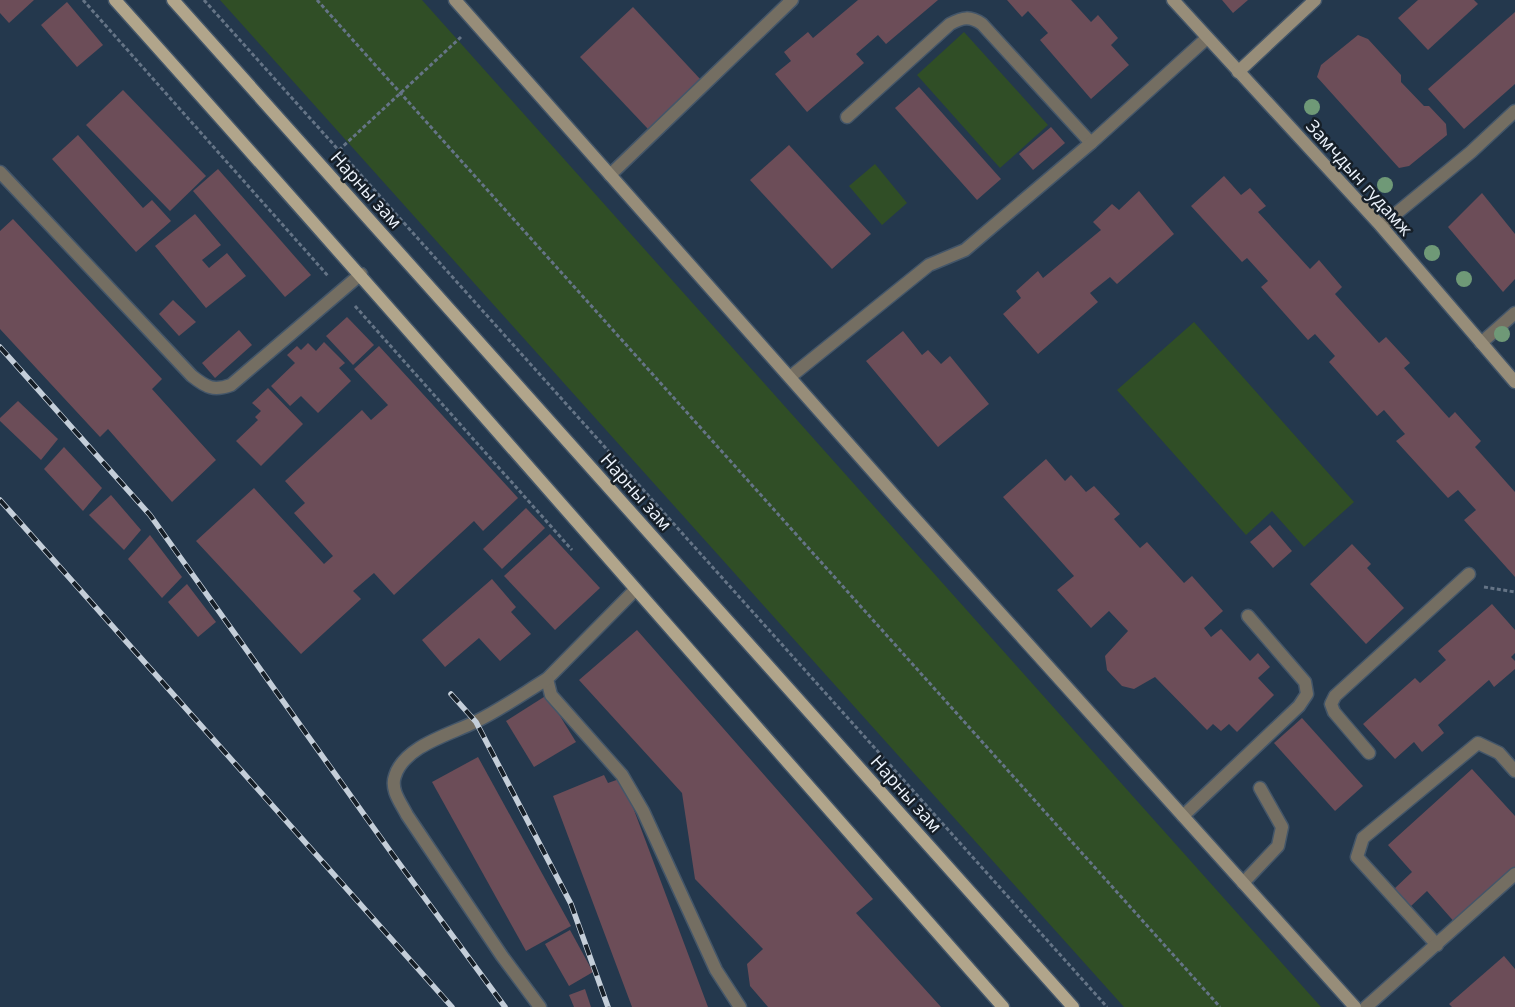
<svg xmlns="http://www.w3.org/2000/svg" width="1515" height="1007" font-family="'Open Sans',sans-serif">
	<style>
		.green { fill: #304e26 }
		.building { fill: #6c4d58 }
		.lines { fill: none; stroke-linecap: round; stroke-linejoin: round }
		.lane-casing { stroke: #445669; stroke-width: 15 }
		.secondary-casing { stroke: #445669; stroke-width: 15 }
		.primary-casing { stroke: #445669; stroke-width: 15 }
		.path { stroke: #657486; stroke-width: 3; stroke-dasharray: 4 2.5; stroke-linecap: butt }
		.lane { stroke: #746e62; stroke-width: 12 }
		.secondary { stroke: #978d79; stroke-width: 12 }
		.primary { stroke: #b1a58b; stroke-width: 12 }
		.rail-casing { stroke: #c4ced9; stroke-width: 5.5 }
		.rail { stroke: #161f28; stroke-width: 4; stroke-dasharray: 11; stroke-linecap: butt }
		.tree { fill: #6f9977 }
		.labels { text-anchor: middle; stroke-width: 5; stroke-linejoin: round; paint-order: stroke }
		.street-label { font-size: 18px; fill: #edf4fd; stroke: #161f28 }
	</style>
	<rect width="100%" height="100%" fill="#24384d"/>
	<g class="green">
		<polygon points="220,0 422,0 1321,1007 1124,1007"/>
		<polygon points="964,32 1048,125 1000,168 917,75"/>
		<polygon points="875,164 907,203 882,225 849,186"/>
		<polygon points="1194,322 1354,502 1304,547 1272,511 1246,535 1117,390"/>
	</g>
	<g class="building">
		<polygon points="0,0 34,0 9,23 0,13"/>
		<polygon points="858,0 938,0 886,44 878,35 856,54 864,63 807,112 775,74 791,61 784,52 808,32 813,38"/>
		<polygon points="1007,0 1071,0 1091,22 1098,15 1118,38 1111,45 1129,65 1091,99 1040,40 1048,33 1028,11 1022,17"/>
		<polygon points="1222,0 1248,0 1233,13"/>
		<polygon points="1418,0 1474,0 1478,4 1428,50 1398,18"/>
		<polygon points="67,2 103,45 77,67 41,25"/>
		<polygon points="633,7 701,80 648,129 580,57"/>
		<polygon points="1515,12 1515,84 1464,129 1428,89"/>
		<polygon points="1358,35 1368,39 1401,75 1401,82 1424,106 1429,106 1446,124 1447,135 1409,166 1399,168 1317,77 1321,65"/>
		<polygon points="919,87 1001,179 977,200 895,108"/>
		<polygon points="123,90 206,176 170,211 86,125"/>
		<polygon points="1051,127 1065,143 1033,170 1019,154"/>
		<polygon points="78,135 143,208 152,200 171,221 136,252 52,159"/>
		<polygon points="789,145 871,234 832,269 750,180"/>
		<polygon points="218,169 311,275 285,297 193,191"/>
		<polygon points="1224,176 1241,195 1250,188 1266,206 1258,212 1310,269 1319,260 1342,287 1335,294 1379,343 1386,337 1410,363 1404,368 1449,418 1455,412 1481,441 1475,447 1515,492 1515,577 1464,520 1476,510 1458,490 1448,498 1396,441 1405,434 1384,410 1377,416 1329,362 1335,356 1315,334 1308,340 1261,287 1268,281 1247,258 1242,262 1191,206"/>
		<polygon points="1139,191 1174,234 1117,284 1110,277 1090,293 1098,302 1038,354 1003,314 1021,298 1016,291 1038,271 1043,278 1101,230 1093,222 1112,204 1119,210"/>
		<polygon points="1482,193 1515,234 1515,279 1503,292 1448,227"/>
		<polygon points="195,214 221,245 202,260 209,268 227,253 246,276 206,308 155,246"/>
		<polygon points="13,219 162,379 152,389 216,460 172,502 108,429 100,437 0,329 0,231"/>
		<polygon points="173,300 196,322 179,336 159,314"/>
		<polygon points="347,317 374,345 353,365 326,336"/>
		<polygon points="239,330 252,345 215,378 202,363"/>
		<polygon points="903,331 922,355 928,350 941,364 950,356 989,404 938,447 866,361"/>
		<polygon points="324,342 345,363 339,368 351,381 318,413 301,396 290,406 271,386 295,363 287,355 297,346 301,350 308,343 316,351"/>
		<polygon points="379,346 518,498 483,531 474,521 394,595 374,573 353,591 361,599 301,654 196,541 254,488 324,564 333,556 294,513 305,503 285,481 362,410 371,420 388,405 354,369"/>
		<polygon points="268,388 303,424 261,466 236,441 258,420 255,417 261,411 252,403"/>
		<polygon points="18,401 58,439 41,460 0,421 0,418"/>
		<polygon points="64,447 102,488 83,511 44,469"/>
		<polygon points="1046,459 1065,481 1071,475 1086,492 1094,486 1120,514 1114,519 1140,548 1147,542 1184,583 1192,576 1223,611 1204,628 1211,637 1221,629 1250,661 1258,653 1270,667 1258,678 1274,695 1237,732 1229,724 1221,731 1213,724 1207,730 1155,677 1134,689 1122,686 1107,670 1105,656 1128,631 1109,611 1091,628 1057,590 1074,576 1003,497"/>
		<polygon points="111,495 141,530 124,550 89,515"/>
		<polygon points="526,508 545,528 502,569 483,549"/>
		<polygon points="1270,525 1292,551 1273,568 1250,542"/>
		<polygon points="550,534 600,588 555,630 504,576"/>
		<polygon points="150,535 182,577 162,598 128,559"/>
		<polygon points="1352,544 1371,564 1367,568 1404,608 1366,644 1310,584"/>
		<polygon points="492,579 516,607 511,612 531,634 500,661 479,638 445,667 422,640"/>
		<polygon points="187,584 216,622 198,637 168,602"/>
		<polygon points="1492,604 1515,630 1515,653 1511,657 1515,661 1515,669 1494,687 1489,680 1438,725 1444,733 1422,752 1414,742 1395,759 1363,724 1415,678 1420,683 1446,660 1438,651"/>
		<polygon points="637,630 873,899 856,913 941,1007 768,1007 750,986 747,964 763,949 695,879 682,793 579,680"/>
		<polygon points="547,695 576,742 534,767 506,721"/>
		<polygon points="1302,718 1363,786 1335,811 1274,743"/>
		<polygon points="478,757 571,926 526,951 432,782"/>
		<polygon points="1472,769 1515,816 1515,873 1457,925 1427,891 1410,907 1394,889 1412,872 1388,845"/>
		<polygon points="604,775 608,783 622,778 708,1007 632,1007 553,796"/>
		<polygon points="570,930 593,972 569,986 545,944"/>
		<polygon points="1504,956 1515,969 1515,1007 1452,1007 1449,1004"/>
		<polygon points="585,989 591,1007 574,1007 569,995"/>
	</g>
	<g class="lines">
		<defs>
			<g id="lane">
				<path d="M847,117L950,24C963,17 970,16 982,24L1091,143"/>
				<path d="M0,172L192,376C207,388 214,391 231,385L361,274"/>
				<polyline points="610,175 792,0"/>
				<polyline points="1381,226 1471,152 1515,111"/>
				<polyline points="1481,343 1515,313"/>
				<polyline points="790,377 929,265 965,250 1091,143 1207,38"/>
				<polyline points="635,590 547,679 551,695 622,775 643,811 716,970 740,1007"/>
				<polyline points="1369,753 1334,712 1331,704 1335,696 1469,574"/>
				<polyline points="1183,816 1299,706 1307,694 1305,682 1248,616"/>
				<polyline points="1243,883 1278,846 1282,827 1260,788"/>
				<polyline points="1437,945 1357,857 1363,838 1478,743 1499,753 1515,771"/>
				<path d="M540,1007L502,956L407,815C401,803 390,790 395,776C404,746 451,734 475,722C500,710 524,693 547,679"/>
				<polyline points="1366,1007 1515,874"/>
			</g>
			<g id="secondary">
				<polyline points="455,0 901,503 1355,1007"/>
				<polyline points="1173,0 1381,226 1515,382"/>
				<polyline points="1238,72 1315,0"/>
			</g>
			<g id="primary">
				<path d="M115,0C414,333 707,672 1003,1007"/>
				<polyline points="173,0 1073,1007"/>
			</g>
		</defs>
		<use href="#lane" class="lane-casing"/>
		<use href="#secondary" class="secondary-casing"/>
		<use href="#primary" class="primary-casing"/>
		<g class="path">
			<polyline points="83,0 329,277"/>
			<polyline points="204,0 1107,1007"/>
			<polyline points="317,0 1220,1007"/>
			<polyline points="339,150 461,37"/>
			<polyline points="355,306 572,550"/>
			<polyline points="1484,587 1515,592"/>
		</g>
		<use href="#lane" class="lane"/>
		<use href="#secondary" class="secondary"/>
		<use href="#primary" class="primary"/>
		<defs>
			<g id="rail">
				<polyline points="0,347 150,515 393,855 505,1007"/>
				<polyline points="0,500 452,1007"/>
				<polyline points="451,694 476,722 571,904 608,1007"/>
			</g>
		</defs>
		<use href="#rail" class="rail-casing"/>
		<use href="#rail" class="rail"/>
	</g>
	<g class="tree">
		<circle cx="1312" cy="107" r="8"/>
		<circle cx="1385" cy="185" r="8"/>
		<circle cx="1432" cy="253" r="8"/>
		<circle cx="1464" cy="279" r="8"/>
		<circle cx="1502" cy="334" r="8"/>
	</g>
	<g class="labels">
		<g class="street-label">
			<text transform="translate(1359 178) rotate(48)" y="6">Замчдын гудамж</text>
			<text transform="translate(366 190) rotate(48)" y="6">Нарны зам</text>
			<text transform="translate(636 492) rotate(48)" y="6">Нарны зам</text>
			<text transform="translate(906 794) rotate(48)" y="6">Нарны зам</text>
		</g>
	</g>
</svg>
